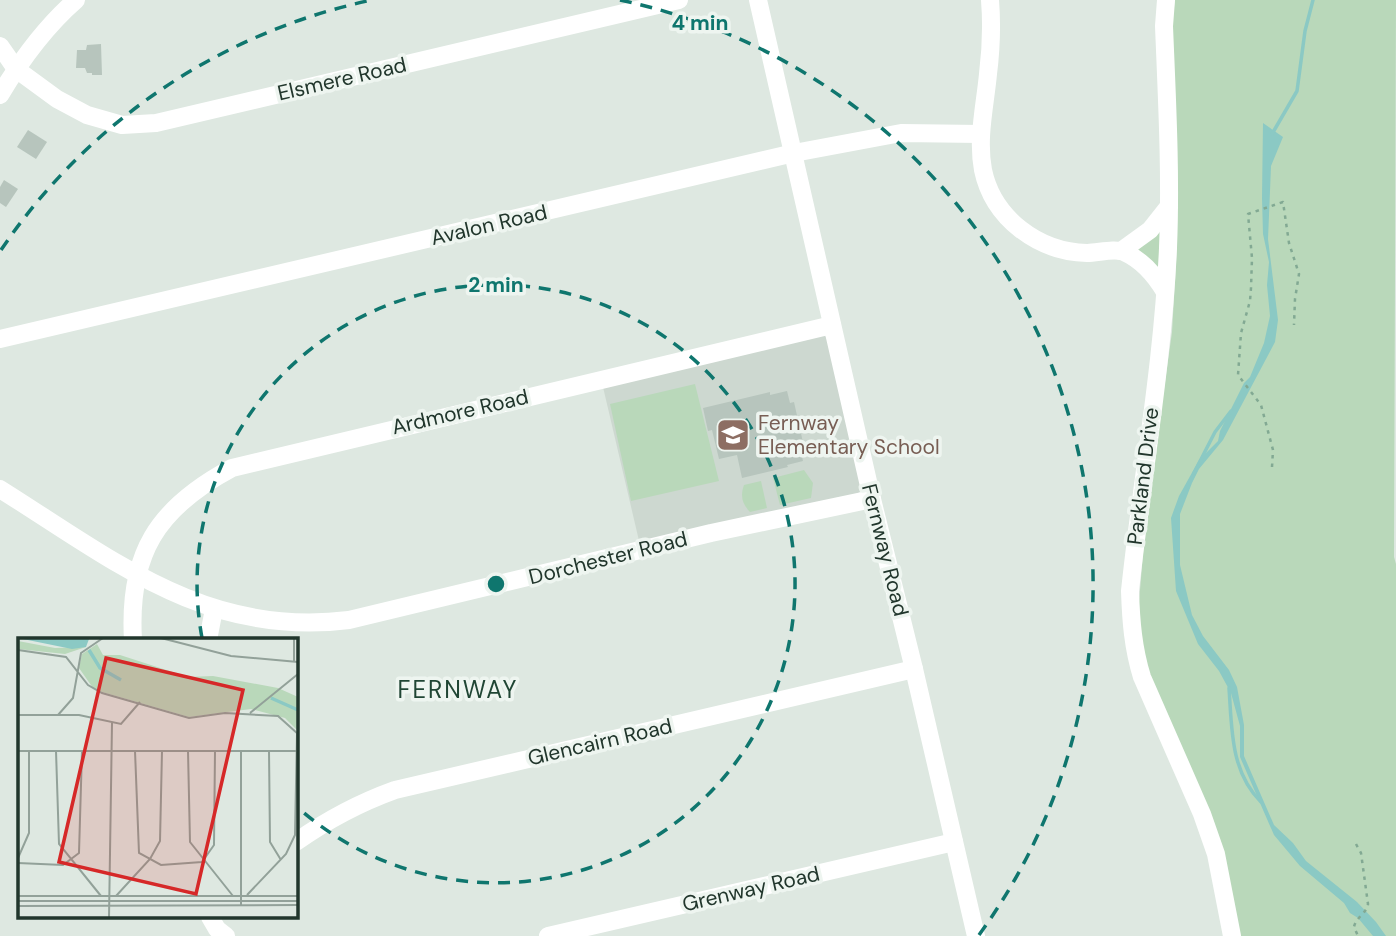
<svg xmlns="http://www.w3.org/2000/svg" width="1396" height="936" font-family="'DM Sans',sans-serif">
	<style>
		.built { fill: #cdd8d0 }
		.green { fill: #b9d8ba }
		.water { fill: #8bc9c4 }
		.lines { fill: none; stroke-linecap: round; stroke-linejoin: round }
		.stream { stroke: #8bc9c4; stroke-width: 3.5 }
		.building { fill: #b7c5bd }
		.path { stroke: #82a993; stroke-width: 2.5; stroke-dasharray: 3.5 5; stroke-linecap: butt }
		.minor { stroke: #fff; stroke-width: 18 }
		.ring { fill: none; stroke: #0f766e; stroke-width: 3.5; stroke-dasharray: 12 9 }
		.labels { text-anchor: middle; stroke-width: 7; stroke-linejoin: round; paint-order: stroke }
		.street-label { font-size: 21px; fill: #21362c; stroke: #eef5f0 }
		.education-label { font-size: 21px; fill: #785e54; stroke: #eef5f0; text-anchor: start }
		.quarter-label { font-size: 24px; letter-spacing: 2px; fill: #204634; stroke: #eef5f0 }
		.inset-river { fill: none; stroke: #8bc9c4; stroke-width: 3.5 }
		.inset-road { fill: none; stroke: #92a199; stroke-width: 2 }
		.view { fill: #d62828; fill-opacity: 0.15; stroke: #d62828; stroke-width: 3.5 }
		.inset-edge { fill: none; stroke: #21362c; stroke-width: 3.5 }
		.centre { fill: #0f766e; stroke: #eef5f0; stroke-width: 3.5 }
		.ring-label { font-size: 21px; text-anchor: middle; font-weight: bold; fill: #0f766e; stroke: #eef5f0; stroke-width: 7; stroke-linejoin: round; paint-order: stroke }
	</style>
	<rect width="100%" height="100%" fill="#dee8e1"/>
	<polygon class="built" points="819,336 825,336 829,341 862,490 857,494 640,545 603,387"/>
	<g class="green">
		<polygon points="1175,0 1396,0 1394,557 1396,564 1396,936 1239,936 1200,790 1154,687 1145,661 1137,626 1146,518 1172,332 1177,246 1172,22"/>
		<polygon points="1161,217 1165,292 1133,242"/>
		<polygon points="695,384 719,481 631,501 610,404"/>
		<polygon points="804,470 813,483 811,498 780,505 773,478"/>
		<path d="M761,481L767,508L750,512C742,504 740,496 744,485Z"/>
	</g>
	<polygon class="water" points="1263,123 1283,137 1271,166 1270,191 1268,239 1278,320 1275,342 1223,440 1199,469 1192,483 1180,514 1180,565 1192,615 1203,636 1229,670 1237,687 1244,725 1244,756 1274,825 1293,843 1306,861 1357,902 1376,922 1386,936 1373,936 1358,918 1350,913 1344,903 1300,866 1274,835 1240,757 1240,726 1231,693 1219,671 1198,644 1176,591 1171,518 1179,496 1199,460 1218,441 1220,431 1244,383 1250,377 1264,343 1270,316 1267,285 1269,262 1263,234 1262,198"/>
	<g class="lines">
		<g class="stream">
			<polyline points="1272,134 1297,91 1305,31 1313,0"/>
			<polyline points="1194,473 1215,432 1231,411"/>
			<path d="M1229,688C1232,728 1230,771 1261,802"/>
		</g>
	</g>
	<g class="building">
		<polygon points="101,44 102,75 92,75 92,73 87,73 85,68 76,68 77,50 86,50 87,45"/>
		<polygon points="28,130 47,142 36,159 17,147"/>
		<polygon points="4,180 18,189 6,207 0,203 0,187"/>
		<polygon points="787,391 790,403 794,402 804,447 800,448 803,461 787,465 788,467 742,478 737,455 719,459 712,430 708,431 703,408 770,392 770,395"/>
	</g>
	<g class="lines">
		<g class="path">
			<polyline points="1272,467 1273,450 1261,405 1238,375 1241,333 1250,301 1251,288 1252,258 1248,214 1283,202 1289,243 1299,274 1295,299 1294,325"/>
			<path d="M1356,844L1361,853L1368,904C1367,913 1356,917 1354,927L1358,936"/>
		</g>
		<g class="minor">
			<polyline points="758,0 872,499 914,669 976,936"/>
			<path d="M990,0C992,25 991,50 988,74C985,106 977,138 983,170C993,218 1038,252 1087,253C1098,253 1114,248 1124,252C1142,260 1155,275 1165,292"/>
			<path d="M1166,0L1164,26C1167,100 1171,174 1168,248C1163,363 1142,477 1130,591C1131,621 1133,648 1142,677L1202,814L1216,854L1232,936"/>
			<polyline points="0,46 16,69 57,99 87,115 122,125 156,123 679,0"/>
			<path d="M0,95C21,60 45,27 76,0"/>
			<polyline points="1121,251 1150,230 1169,206"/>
			<polyline points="0,339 794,153 901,133 981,134"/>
			<path d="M0,489C113,560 207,638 349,620L711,533L872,499"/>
			<path d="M133,640C128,554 157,508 232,468L832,325"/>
			<polyline points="208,640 214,609"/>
			<path d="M296,842C327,820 359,803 395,790L914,669"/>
			<polyline points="210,917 217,929 226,936"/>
			<polyline points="548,936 954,842"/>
		</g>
	</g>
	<g class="ring">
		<path d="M202 638A299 299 0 1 1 296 806"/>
		<path d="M1 250A597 597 0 0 1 372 0M620 0A597 597 0 0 1 979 935"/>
	</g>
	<defs>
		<symbol id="school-square" viewBox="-11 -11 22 22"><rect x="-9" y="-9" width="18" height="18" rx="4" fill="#8d6e63" stroke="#eef5f0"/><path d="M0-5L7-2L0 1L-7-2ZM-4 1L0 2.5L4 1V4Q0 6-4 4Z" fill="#fff"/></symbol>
	</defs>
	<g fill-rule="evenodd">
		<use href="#school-square" x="714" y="416" width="38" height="38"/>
	</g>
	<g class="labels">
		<g class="street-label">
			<text transform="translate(342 79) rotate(-13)" y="7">Elsmere Road</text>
			<text transform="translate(489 225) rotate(-13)" y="7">Avalon Road</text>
			<text transform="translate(460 412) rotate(-13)" y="7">Ardmore Road</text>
			<text transform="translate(1143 476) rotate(-83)" y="7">Parkland Drive</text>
			<text transform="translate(885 550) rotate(76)" y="7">Fernway Road</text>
			<text transform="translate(608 558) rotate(-14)" y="7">Dorchester Road</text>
			<text transform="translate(600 742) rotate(-13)" y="7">Glencairn Road</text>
			<text transform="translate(751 889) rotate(-13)" y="7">Grenway Road</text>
		</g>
		<g class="education-label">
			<text x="758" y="430">Fernway<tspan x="758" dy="24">Elementary School</tspan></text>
		</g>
		<g class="quarter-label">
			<text x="458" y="698">FERNWAY</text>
		</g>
	</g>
	<g transform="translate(18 638)">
		<rect width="280" height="280" fill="#dee8e1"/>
		<path d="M0,3L37,10L68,9L47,16L0,11ZM79,6L85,17H102L170,39L195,38L260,50L280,59V93L267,80L233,71L171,79L84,54L75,50L61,30L64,16Z" fill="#b9d8ba"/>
		<path d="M0,0H71V1L68,9L54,11Z" fill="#8bc9c4"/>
		<path class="inset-river" d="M71,12L82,30L103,42M253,60L280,72"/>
		<path class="inset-road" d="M143,0L213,18L280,24M276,0V24M0,12L48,19L70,47L84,55L171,80L207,75L260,78L280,96M232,75L280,36M0,77H61L103,86L122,64M40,77L55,60L63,15L85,0M0,113H280M38,113L41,206L83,258M117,113L121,215L143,227L184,224M170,113L172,204L215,258M223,113V267M251,113L252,204L263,222M0,220L11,195V113M184,224L196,207L197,113M0,225L45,227L61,215L64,113M229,257L268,216L277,197L279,95M0,258H280M98,258L132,221L142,203L144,113M0,263H280M0,268L280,267M91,280L94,85"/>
		<path class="view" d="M88,20L225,52L178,256L41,224Z"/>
		<rect width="280" height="280" class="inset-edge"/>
	</g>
	<circle cx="496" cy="584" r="10" class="centre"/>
	<g class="ring-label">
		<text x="700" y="30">4 min</text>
		<text x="496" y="292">2 min</text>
	</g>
</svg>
